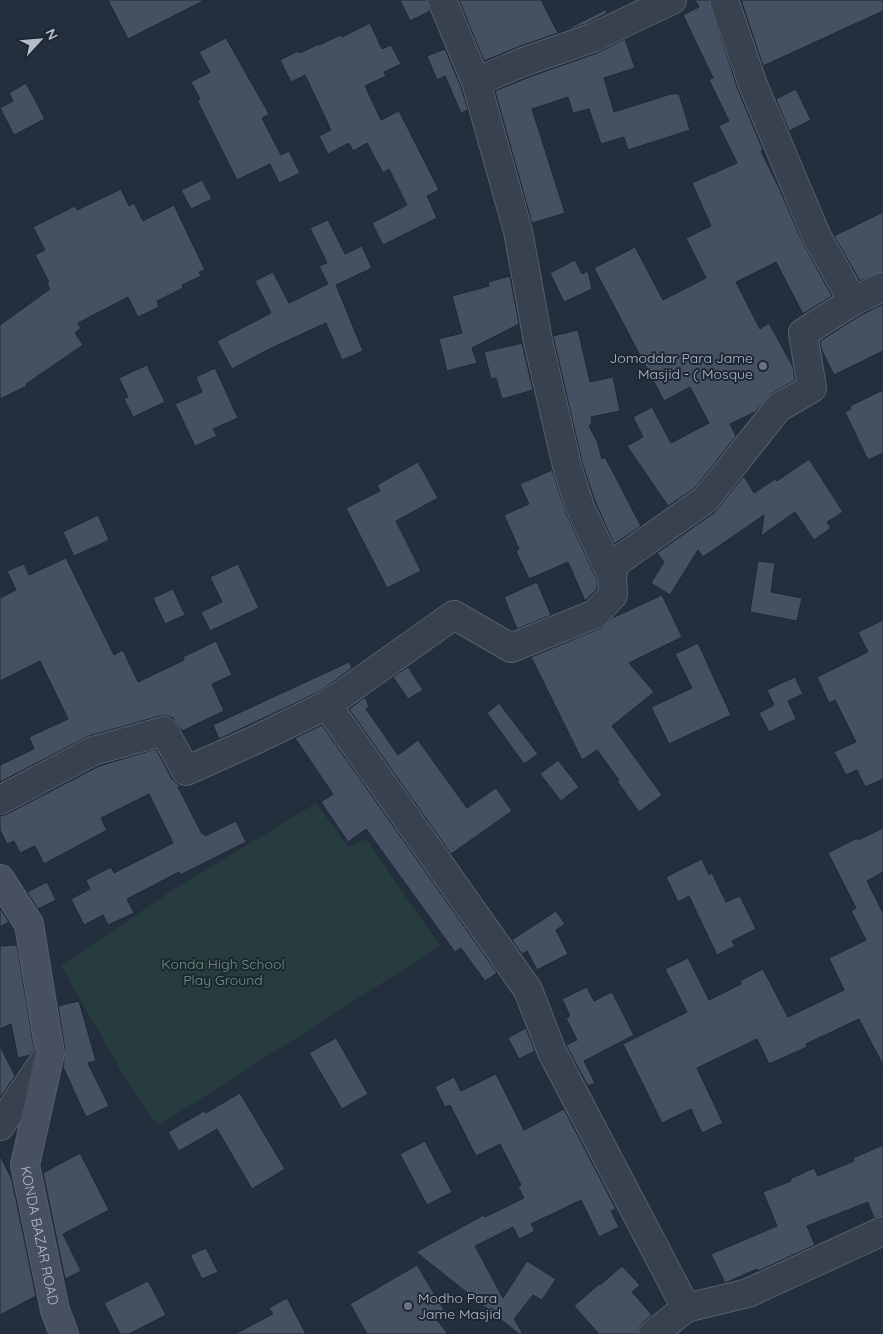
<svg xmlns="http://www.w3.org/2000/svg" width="883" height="1334" font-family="Quicksand,sans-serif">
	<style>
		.green { fill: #263c3f }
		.building { fill: #455162; stroke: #1f2835 }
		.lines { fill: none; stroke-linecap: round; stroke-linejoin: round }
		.street-casing { stroke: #565f6c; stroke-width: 30 }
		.secondary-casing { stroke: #565f6c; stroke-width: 30 }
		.street { stroke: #38414e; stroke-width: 28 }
		.secondary { stroke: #465061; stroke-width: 28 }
		.worship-dot { fill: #6b7280; stroke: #1d2633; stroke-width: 2 }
		.labels { text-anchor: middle; stroke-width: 4; stroke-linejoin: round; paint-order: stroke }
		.poi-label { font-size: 14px; fill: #b4bcc9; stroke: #1d2633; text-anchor: end }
		.park-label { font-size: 14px; fill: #6b9a76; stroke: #1d2633 }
		.street-label { font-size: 14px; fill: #b4bcc9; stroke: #1d2633 }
	</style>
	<rect width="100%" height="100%" fill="#242f3e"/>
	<polygon class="green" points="316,803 348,847 366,839 440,946 158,1126 127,1081 61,966 171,891"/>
	<g class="building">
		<polygon points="108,0 205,0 128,39"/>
		<polygon points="400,0 427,0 430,11 410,21"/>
		<polygon points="459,0 541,0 558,33 518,47 484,61"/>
		<polygon points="695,0 709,0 738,90 763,150 761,151 780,190 803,243 832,296 803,314 776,262 736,282 760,329 769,323 793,367 795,380 770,395 755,412 730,424 736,436 695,488 668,506 627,446 643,437 633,417 652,407 671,443 709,423 690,387 664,401 594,268 635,247 663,300 706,278 686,238 711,226 692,183 737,163 719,126 729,121 709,80 713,78 683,15 699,7"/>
		<polygon points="741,0 883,0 883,11 763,66"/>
		<polygon points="605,10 607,13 586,24 561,32"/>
		<polygon points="370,23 382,49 391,45 401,64 384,72 386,76 365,86 381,120 399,111 439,190 427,196 437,218 383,245 372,223 407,205 389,169 383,173 367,143 353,151 349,143 328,154 319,136 331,130 305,75 291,82 280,60 298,51 300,53 319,44 319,45 341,35 342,37"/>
		<polygon points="226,38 269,114 262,118 281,155 289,151 300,173 279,183 270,164 237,180 197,100 200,99 191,82 210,72 199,52"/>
		<polygon points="625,39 635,68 604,78 614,112 671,94 679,94 690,130 628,150 624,137 601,144 589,109 573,113 568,97 532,109 565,213 532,223 495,91 529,77 597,53"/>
		<polygon points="445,49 461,87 468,110 461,113 445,76 437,80 427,56"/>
		<polygon points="26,83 45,119 14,135 0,108 13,101 9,93"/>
		<polygon points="796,89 811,120 789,131 776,99"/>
		<polygon points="202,180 212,199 191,209 181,190"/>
		<polygon points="121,189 129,206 134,203 143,221 174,205 205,270 199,272 201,276 182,285 183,288 157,301 159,307 138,317 128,297 78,323 81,328 75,333 83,345 26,384 27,386 0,399 0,325 50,289 47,283 49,282 35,255 45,250 33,227 75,206 77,210"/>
		<polygon points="883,212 883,272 860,281 834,236"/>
		<polygon points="328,220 345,254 362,246 372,268 336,285 363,351 342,360 326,323 269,349 232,369 217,341 271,313 255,281 273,272 289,303 328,284 319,266 327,263 310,228"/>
		<polygon points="575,260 582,274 588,271 592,289 564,302 550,273"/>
		<polygon points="510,276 519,324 472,348 477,363 447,371 439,339 462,333 452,296 489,286 488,282"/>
		<polygon points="883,304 883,351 834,375 822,351 820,341 861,315"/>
		<polygon points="578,330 590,382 613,377 620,411 591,417 592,424 589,426 597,441 602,459 605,457 641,526 614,544 595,501 583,466 553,336"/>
		<polygon points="522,343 533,390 502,399 496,378 491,379 484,352"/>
		<polygon points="147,365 165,402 133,417 124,399 128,397 119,378"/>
		<polygon points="215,368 238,418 213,429 217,436 195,446 175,404 202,392 196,377"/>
		<polygon points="883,390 883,453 868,460 845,412 851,409 850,406"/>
		<polygon points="809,459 843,512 827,522 831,528 814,540 795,512 761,536 764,515 703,557 698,550 670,595 651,583 664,562 657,553 715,512 744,476 754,493 775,479 777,481"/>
		<polygon points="418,462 438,498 396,521 421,571 387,588 346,508 380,491 377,485"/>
		<polygon points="552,470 566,513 597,580 597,589 585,601 568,562 529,579 516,551 519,549 504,515 529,504 520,484"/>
		<polygon points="98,515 109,540 74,556 63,532"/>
		<polygon points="66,558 114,655 123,650 138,682 184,660 183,657 216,641 232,675 212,684 224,711 182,731 173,718 167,716 160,716 89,736 0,782 0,765 34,749 29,737 68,719 40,661 0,681 0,598 16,590 7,571 24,564 29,575"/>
		<polygon points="758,561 775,563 771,592 802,598 797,621 750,612"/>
		<polygon points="238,564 259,608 210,631 201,612 222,602 210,577"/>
		<polygon points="537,582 551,615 517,629 504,597"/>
		<polygon points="173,589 185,615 165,624 153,598"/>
		<polygon points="662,595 682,637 629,663 654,692 612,726 662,795 639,812 617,781 619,780 597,750 582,760 531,657 601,628 612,618"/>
		<polygon points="883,620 883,779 865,787 857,770 846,775 834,752 856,742 835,700 829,703 817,677 868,652 858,632"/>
		<polygon points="698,643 731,715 669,744 651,707 692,688 675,654"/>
		<polygon points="349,662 352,668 319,692 219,739 213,725"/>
		<polygon points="408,667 423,690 408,699 393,677"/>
		<polygon points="795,677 803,694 788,701 796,719 769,732 759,713 774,705 767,690"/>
		<polygon points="365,697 369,707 366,709 398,755 418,740 467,808 496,788 512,811 451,854 349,709"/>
		<polygon points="499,703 538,754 524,764 487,713"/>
		<polygon points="322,725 497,973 485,981 461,948 455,952 366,829 348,842 321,802 333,794 295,738"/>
		<polygon points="156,749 172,779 177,784 182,786 178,787 202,834 204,833 205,836 236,821 246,842 180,875 179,872 127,899 134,913 108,925 103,915 84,925 71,899 90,889 86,880 111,867 114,873 173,843 149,794 101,818 107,830 44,864 35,846 20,853 14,841 7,844 0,830 0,816 7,814 99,766"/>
		<polygon points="558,760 579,787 561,801 540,774"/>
		<polygon points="883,828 883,872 867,881 883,913 883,1065 859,1019 806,1044 807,1047 769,1064 757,1039 697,1068 723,1123 702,1133 691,1109 662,1123 623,1044 687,1012 665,969 688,958 709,1000 741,984 740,981 763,969 788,1017 844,990 829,958 866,940 851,911 856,908 828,853 857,838 858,840"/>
		<polygon points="702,859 709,875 712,873 726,902 740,896 756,929 732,941 735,946 717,955 689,896 678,902 666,877"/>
		<polygon points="47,882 56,900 38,909 27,892"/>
		<polygon points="0,908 9,922 0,927"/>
		<polygon points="556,911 565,924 556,930 568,954 537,970 527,951 522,954 512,940"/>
		<polygon points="17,945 34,1049 30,1055 18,1058 11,1024 0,1029 0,946"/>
		<polygon points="587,987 594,1001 612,992 634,1035 584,1061 595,1083 588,1086 566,1045 577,1040 566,1018 570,1016 562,999"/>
		<polygon points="79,1001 96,1061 88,1063 109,1106 86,1117 63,1067 65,1050 58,1006"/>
		<polygon points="526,1028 535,1051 519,1059 508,1038"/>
		<polygon points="336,1038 368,1094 342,1109 309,1053"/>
		<polygon points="0,1046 15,1076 0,1098"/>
		<polygon points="496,1074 524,1130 564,1109 616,1209 611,1211 619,1227 599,1237 581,1200 531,1224 535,1231 519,1239 513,1227 475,1246 503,1298 527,1261 556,1279 542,1300 533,1295 514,1319 523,1334 519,1334 416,1252 484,1215 485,1217 524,1198 518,1187 521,1185 500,1144 476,1156 450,1105 445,1107 435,1087 454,1077 461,1091"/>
		<polygon points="240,1093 285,1169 252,1189 217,1129 179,1151 168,1132 204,1111 206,1113"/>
		<polygon points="425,1141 452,1192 427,1205 400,1154"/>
		<polygon points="883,1145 883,1216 874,1218 868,1202 807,1226 815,1245 758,1271 757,1269 725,1283 711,1254 777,1226 763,1192 791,1181 790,1179 814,1168 818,1176 854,1161 853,1158"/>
		<polygon points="80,1153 109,1210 63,1234 81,1271 65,1279 43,1173"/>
		<polygon points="0,1155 12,1180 36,1296 0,1315"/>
		<polygon points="206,1248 218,1272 202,1279 190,1255"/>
		<polygon points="417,1265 444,1310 434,1316 448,1334 367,1334 350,1304"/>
		<polygon points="622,1266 640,1285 632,1292 652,1315 643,1322 639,1328 638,1334 599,1334 574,1306 599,1284 600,1285"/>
		<polygon points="148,1281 166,1315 129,1334 120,1334 104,1303"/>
		<polygon points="287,1298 306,1334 235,1334 273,1314 269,1308"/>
	</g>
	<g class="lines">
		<defs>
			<g id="street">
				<polyline points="442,0 476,82 518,231 538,341 568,470 580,507 612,576"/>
				<polyline points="476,82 523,62 592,38 672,0"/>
				<polyline points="853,301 883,287"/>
				<polyline points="327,705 528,990 552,1052 686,1308"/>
				<polyline points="0,800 93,751 164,731 186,771 255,740 327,705 454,615 511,648 595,614 613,595 612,576 615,563 706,499 778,408 812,388 803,333 853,301 817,237 753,85 724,0"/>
				<polyline points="0,1126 49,1054"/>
				<polyline points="653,1334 686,1308 748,1293 883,1231"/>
			</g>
			<g id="secondary">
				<path id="s1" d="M0,879L29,924L50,1053L25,1165L55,1310L64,1334"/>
			</g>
		</defs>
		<use href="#street" class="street-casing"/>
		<use href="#secondary" class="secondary-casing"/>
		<use href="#street" class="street"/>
		<use href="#secondary" class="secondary"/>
	</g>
	<g class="worship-dot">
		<circle cx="763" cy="366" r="5"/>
		<circle cx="408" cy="1306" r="5"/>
	</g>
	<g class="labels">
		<g class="poi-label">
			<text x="753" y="363">Jomoddar Para Jame<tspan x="753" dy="16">Masjid - ( Mosque</tspan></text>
			<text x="418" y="1303" text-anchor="start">Modho Para<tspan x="418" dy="16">Jame Masjid</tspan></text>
		</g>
		<g class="park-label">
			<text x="223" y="969">Konda High School<tspan x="223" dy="16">Play Ground</tspan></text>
		</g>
		<g class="street-label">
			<text dy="5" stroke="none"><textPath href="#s1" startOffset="371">KONDA BAZAR ROAD</textPath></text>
		</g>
	</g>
	<g transform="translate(40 40) rotate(64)" stroke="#1d2633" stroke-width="4" paint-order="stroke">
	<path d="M0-4L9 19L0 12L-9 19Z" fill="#b4bcc9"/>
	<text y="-8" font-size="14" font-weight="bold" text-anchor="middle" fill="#b4bcc9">N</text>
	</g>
</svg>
